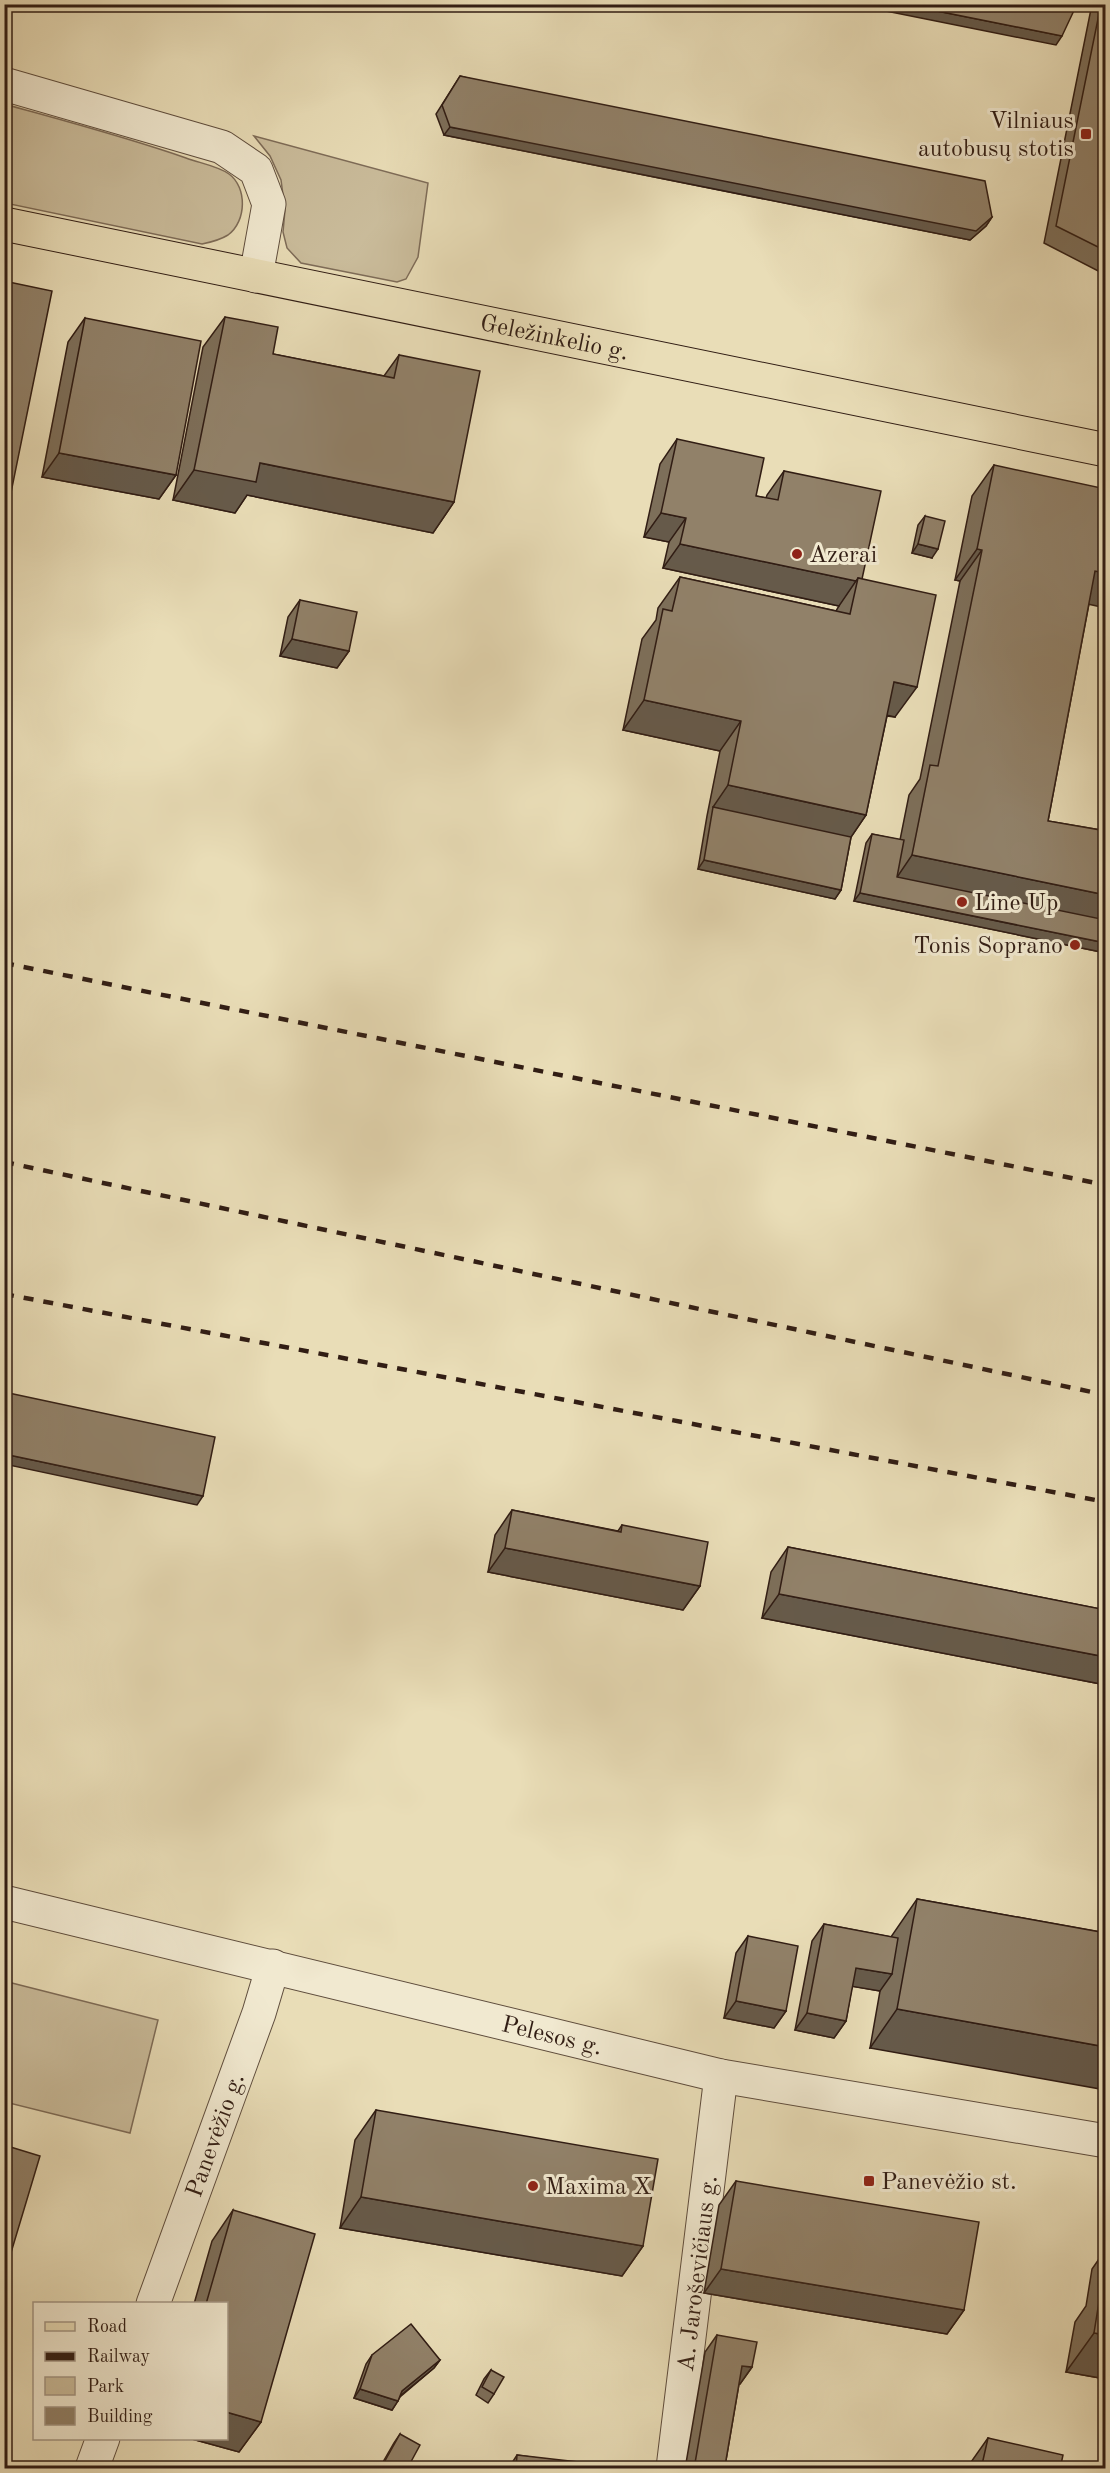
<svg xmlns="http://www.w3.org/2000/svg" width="1110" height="2473" font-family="'Old Standard TT',serif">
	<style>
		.green { fill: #cabc9b; stroke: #7e6c58; stroke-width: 1.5 }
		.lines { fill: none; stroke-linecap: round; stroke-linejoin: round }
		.minor-casing { stroke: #5f4d3d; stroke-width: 35 }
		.major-casing { stroke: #311d14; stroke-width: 35 }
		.minor { stroke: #f1e9d0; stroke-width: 33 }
		.major { stroke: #e9ddb7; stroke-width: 33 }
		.rail { stroke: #311d14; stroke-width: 4.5; stroke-dasharray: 10 10; stroke-linecap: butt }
		.wall { fill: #7d6f5a; stroke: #311d14; stroke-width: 1.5 }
		.shaded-wall { fill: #665a4a; stroke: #311d14; stroke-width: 1.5 }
		.building { fill: #918169; stroke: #311d14; stroke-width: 1.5 }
		.poi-dot { fill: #8f2418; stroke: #f1e9d0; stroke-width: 2 }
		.labels { text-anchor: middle; stroke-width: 6; stroke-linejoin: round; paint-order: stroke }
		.poi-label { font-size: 24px; fill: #311d14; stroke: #f1e9d0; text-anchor: start }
		.street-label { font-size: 24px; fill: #311d14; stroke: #f1e9d0 }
	</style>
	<rect width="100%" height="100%" fill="#e9ddb7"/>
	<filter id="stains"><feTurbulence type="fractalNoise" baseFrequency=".00333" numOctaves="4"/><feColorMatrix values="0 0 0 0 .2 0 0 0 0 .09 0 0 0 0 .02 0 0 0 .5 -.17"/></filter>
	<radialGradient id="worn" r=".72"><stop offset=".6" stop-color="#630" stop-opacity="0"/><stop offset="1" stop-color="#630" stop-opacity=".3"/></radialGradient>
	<g class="green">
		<path d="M4,104C65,121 126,137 186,158C199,163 218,166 229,174C247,187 247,221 228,235C220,240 212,242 202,244L5,203Z"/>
		<polygon points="254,136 428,183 418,257 406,279 397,282 301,263 287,248 283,232 285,210 281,180 270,156"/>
		<polygon points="4,1981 158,2020 130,2133 5,2102"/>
	</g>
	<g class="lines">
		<defs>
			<g id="minor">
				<polyline points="4,84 222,147 256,170 269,204 256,276"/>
				<path id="s1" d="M4,1902L721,2076L1106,2141"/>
				<path id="s2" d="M153,2304L259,2013L273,1966"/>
				<polyline points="92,2468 103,2438"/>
				<path id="s3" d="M673,2468L721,2076"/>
			</g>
			<g id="major">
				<path id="s4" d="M4,224L1106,450"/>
			</g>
		</defs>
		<use href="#minor" class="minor-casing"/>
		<use href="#major" class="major-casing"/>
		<use href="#minor" class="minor"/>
		<use href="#major" class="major"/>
		<g class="rail">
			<polyline points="4,963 1106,1185"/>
			<polyline points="4,1162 1106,1395"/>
			<polyline points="4,1294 1106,1502"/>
		</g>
	</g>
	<g class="wall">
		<polygon points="1092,4 1106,4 1106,275 1044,243"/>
		<polygon points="460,76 992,217 986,226 970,240 444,135 436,114"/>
		<polygon points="225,317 273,354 384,376 399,355 454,502 433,533 247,495 235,513 173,500 203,347"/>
		<polygon points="85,318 176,475 159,499 42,477 68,342"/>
		<polygon points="677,439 756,496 766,498 767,495 784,471 862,579 895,717 887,716 866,815 851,837 841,890 835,899 698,869 707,816 720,751 623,730 642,639 656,620 658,608 680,577 836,611 839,606 663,568 669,542 644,537 660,464"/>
		<polygon points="994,465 1089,604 1048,821 1106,831 1106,953 854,901 866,843 872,834 900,840 909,795 920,779 960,581 955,580 972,496"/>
		<polygon points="925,516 932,558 912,553 918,525"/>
		<polygon points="300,600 349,651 337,668 280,656 288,617"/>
		<polygon points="512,1510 618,1531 622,1525 700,1586 683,1610 488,1572 495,1535"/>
		<polygon points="788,1547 1106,1610 1106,1685 762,1618 771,1572"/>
		<polygon points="917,1899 1106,1933 870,2048 880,1991 852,1986 846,2021 834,2038 795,2030 812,1941 824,1924 891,1937"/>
		<polygon points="748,1936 786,2011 774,2028 724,2018 736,1953"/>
		<polygon points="376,2110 643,2246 622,2276 340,2228 355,2140"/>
		<polygon points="736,2181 964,2310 947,2334 704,2293 719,2205"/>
		<polygon points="233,2210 261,2422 239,2452 192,2439 226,2439 226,2304 194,2304 212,2241"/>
		<polygon points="1106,2249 1106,2379 1066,2372 1075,2322 1086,2306 1092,2269"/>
		<polygon points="717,2335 752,2367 740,2384 739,2384 725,2466 740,2469 685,2469 705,2352"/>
		<polygon points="372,2355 440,2360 434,2368 400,2397 392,2410 354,2398 366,2364"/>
		<polygon points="491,2370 494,2394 488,2403 476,2395 484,2379"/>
		<polygon points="400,2434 407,2469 379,2469 394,2443"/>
		<polygon points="988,2438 1060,2469 969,2469 971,2462"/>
		<polygon points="517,2455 613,2469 508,2469"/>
	</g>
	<g class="shaded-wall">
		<polygon points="851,4 902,4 1062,36 1056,45"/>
		<polygon points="450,127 992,217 986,226 970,240 444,135"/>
		<polygon points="59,453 176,475 159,499 42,477"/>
		<polygon points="260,463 454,502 433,533 247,495 235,513 173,500 194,470"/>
		<polygon points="661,513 686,518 669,542 644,537"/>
		<polygon points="680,544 856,581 839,606 663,568"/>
		<polygon points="918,544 938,549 932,558 912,553"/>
		<polygon points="977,549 982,550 960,581 955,580"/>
		<polygon points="1095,571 1106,573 1106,608 1074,601"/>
		<polygon points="292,639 349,651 337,668 280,656"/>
		<polygon points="894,682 917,687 895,717 873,712"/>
		<polygon points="644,700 741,721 720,751 623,730"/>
		<polygon points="728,785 866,815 845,846 713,807"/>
		<polygon points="912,855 1106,895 1106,930 891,886"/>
		<polygon points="704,860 841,890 835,899 698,869"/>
		<polygon points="860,893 1106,943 1106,953 854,901"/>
		<polygon points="4,1454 203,1496 197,1505 4,1464"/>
		<polygon points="505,1548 700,1586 683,1610 488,1572"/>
		<polygon points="779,1594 1106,1657 1106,1685 762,1618"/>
		<polygon points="856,1968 892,1974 880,1991 844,1985"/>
		<polygon points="736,2001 786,2011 774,2028 724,2018"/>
		<polygon points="897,2009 1106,2047 1106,2090 870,2048"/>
		<polygon points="807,2013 846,2021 834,2038 795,2030"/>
		<polygon points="361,2197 643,2246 622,2276 340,2228"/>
		<polygon points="721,2269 964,2310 947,2334 704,2293"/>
		<polygon points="1094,2333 1106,2335 1106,2379 1066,2372"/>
		<polygon points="440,2360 434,2368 395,2400 402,2391"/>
		<polygon points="742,2366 752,2367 740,2384 730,2383"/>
		<polygon points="360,2389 398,2401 392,2410 354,2398"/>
		<polygon points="226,2412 261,2422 239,2452 192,2439 226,2439"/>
	</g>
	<g class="building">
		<polygon points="902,4 1077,4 1062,36"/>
		<polygon points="1101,4 1106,4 1106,251 1056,226"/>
		<polygon points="460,76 985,181 992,217 976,231 450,127 442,105"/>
		<polygon points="4,281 52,291 4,527"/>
		<polygon points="225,317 278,327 273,354 394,378 399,355 480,371 454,502 260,463 256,482 194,470"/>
		<polygon points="85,318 201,341 176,475 59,453"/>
		<polygon points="677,439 764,458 756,496 778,500 784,471 881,491 862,579 858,578 856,581 680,544 686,518 661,513"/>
		<polygon points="994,465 1106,489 1106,573 1095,571 1048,821 1106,831 1106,895 912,855 930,765 938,766 982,550 977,549"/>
		<polygon points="925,516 945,521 938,549 918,544"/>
		<polygon points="680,577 850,614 858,578 936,595 917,687 894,682 866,815 728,785 741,721 644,700 663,609 672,611"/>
		<polygon points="300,600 357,612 349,651 292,639"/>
		<polygon points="713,807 851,837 841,890 704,860"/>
		<polygon points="872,834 904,840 897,877 1106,920 1106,943 860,893"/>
		<polygon points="4,1392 215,1437 203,1496 4,1454"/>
		<polygon points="512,1510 621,1532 622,1525 708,1542 700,1586 505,1548"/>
		<polygon points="788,1547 1106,1610 1106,1657 779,1594"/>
		<polygon points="917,1899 1106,1933 1106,2047 897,2009"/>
		<polygon points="824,1924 898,1938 892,1974 856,1968 846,2021 807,2013"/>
		<polygon points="748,1936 798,1946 786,2011 736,2001"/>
		<polygon points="376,2110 658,2159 643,2246 361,2197"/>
		<polygon points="4,2145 40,2156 4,2276"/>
		<polygon points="736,2181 979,2222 964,2310 721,2269"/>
		<polygon points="233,2210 315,2234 261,2422 226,2412 226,2304 206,2304"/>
		<polygon points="1102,2283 1106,2283 1106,2335 1094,2333"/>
		<polygon points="411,2324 440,2360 402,2391 398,2401 360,2389 372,2355"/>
		<polygon points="717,2335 757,2342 752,2367 742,2366 725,2466 740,2469 694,2469"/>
		<polygon points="491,2370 504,2377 494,2394 482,2387"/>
		<polygon points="400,2434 420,2445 407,2469 382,2469 381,2468"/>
		<polygon points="988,2438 1063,2455 1060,2469 981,2469"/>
		<polygon points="517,2455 613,2466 613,2469 516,2469"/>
	</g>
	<g class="poi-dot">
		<rect x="1080" y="128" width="12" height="12" rx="3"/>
		<circle cx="797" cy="554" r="6"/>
		<circle cx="962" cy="902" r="6"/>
		<circle cx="1075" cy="945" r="6"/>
		<rect x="863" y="2175" width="12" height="12" rx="3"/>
		<circle cx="533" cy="2186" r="6"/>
	</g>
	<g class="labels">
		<g class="poi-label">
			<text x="1074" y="128" text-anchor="end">Vilniaus<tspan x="1074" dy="28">autobusų stotis</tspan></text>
			<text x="809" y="562">Azerai</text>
			<text x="974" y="910">Line Up</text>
			<text x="1063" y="953" text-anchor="end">Tonis Soprano</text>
			<text x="881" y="2189">Panevėžio st.</text>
			<text x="545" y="2194">Maxima X</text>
		</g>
		<g class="street-label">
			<text dy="8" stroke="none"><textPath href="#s4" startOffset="562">Geležinkelio g.</textPath></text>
			<text dy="8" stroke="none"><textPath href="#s1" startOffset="564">Pelesos g.</textPath></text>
			<text dy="8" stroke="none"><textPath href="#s2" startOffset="180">Panevėžio g.</textPath></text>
			<text dy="8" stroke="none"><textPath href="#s3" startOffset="196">A. Jaroševičiaus g.</textPath></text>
		</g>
	</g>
	<rect width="1110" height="2473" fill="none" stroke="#e9ddb7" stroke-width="24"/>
	<rect x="6" y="6" width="1098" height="2461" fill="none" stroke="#311d14" stroke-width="3"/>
	<rect x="12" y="12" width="1086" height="2449" fill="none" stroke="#311d14" stroke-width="1.5"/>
	<rect x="33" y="2302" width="195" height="138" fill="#f1e9d0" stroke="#a49785" stroke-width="1.5"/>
	<rect x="45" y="2322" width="30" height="9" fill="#e9ddb7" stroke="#a49785" stroke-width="1.5"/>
	<text x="87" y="2332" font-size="18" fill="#311d14">Road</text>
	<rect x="45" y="2352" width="30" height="9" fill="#311d14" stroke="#a49785" stroke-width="1.5"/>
	<text x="87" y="2362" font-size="18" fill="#311d14">Railway</text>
	<rect x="45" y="2377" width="30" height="18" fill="#cabc9b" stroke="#a49785" stroke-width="1.5"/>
	<text x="87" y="2392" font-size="18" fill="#311d14">Park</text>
	<rect x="45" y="2407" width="30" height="18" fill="#918169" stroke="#a49785" stroke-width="1.5"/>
	<text x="87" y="2422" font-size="18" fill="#311d14">Building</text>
	<rect width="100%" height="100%" filter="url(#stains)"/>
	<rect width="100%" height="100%" fill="url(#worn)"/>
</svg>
